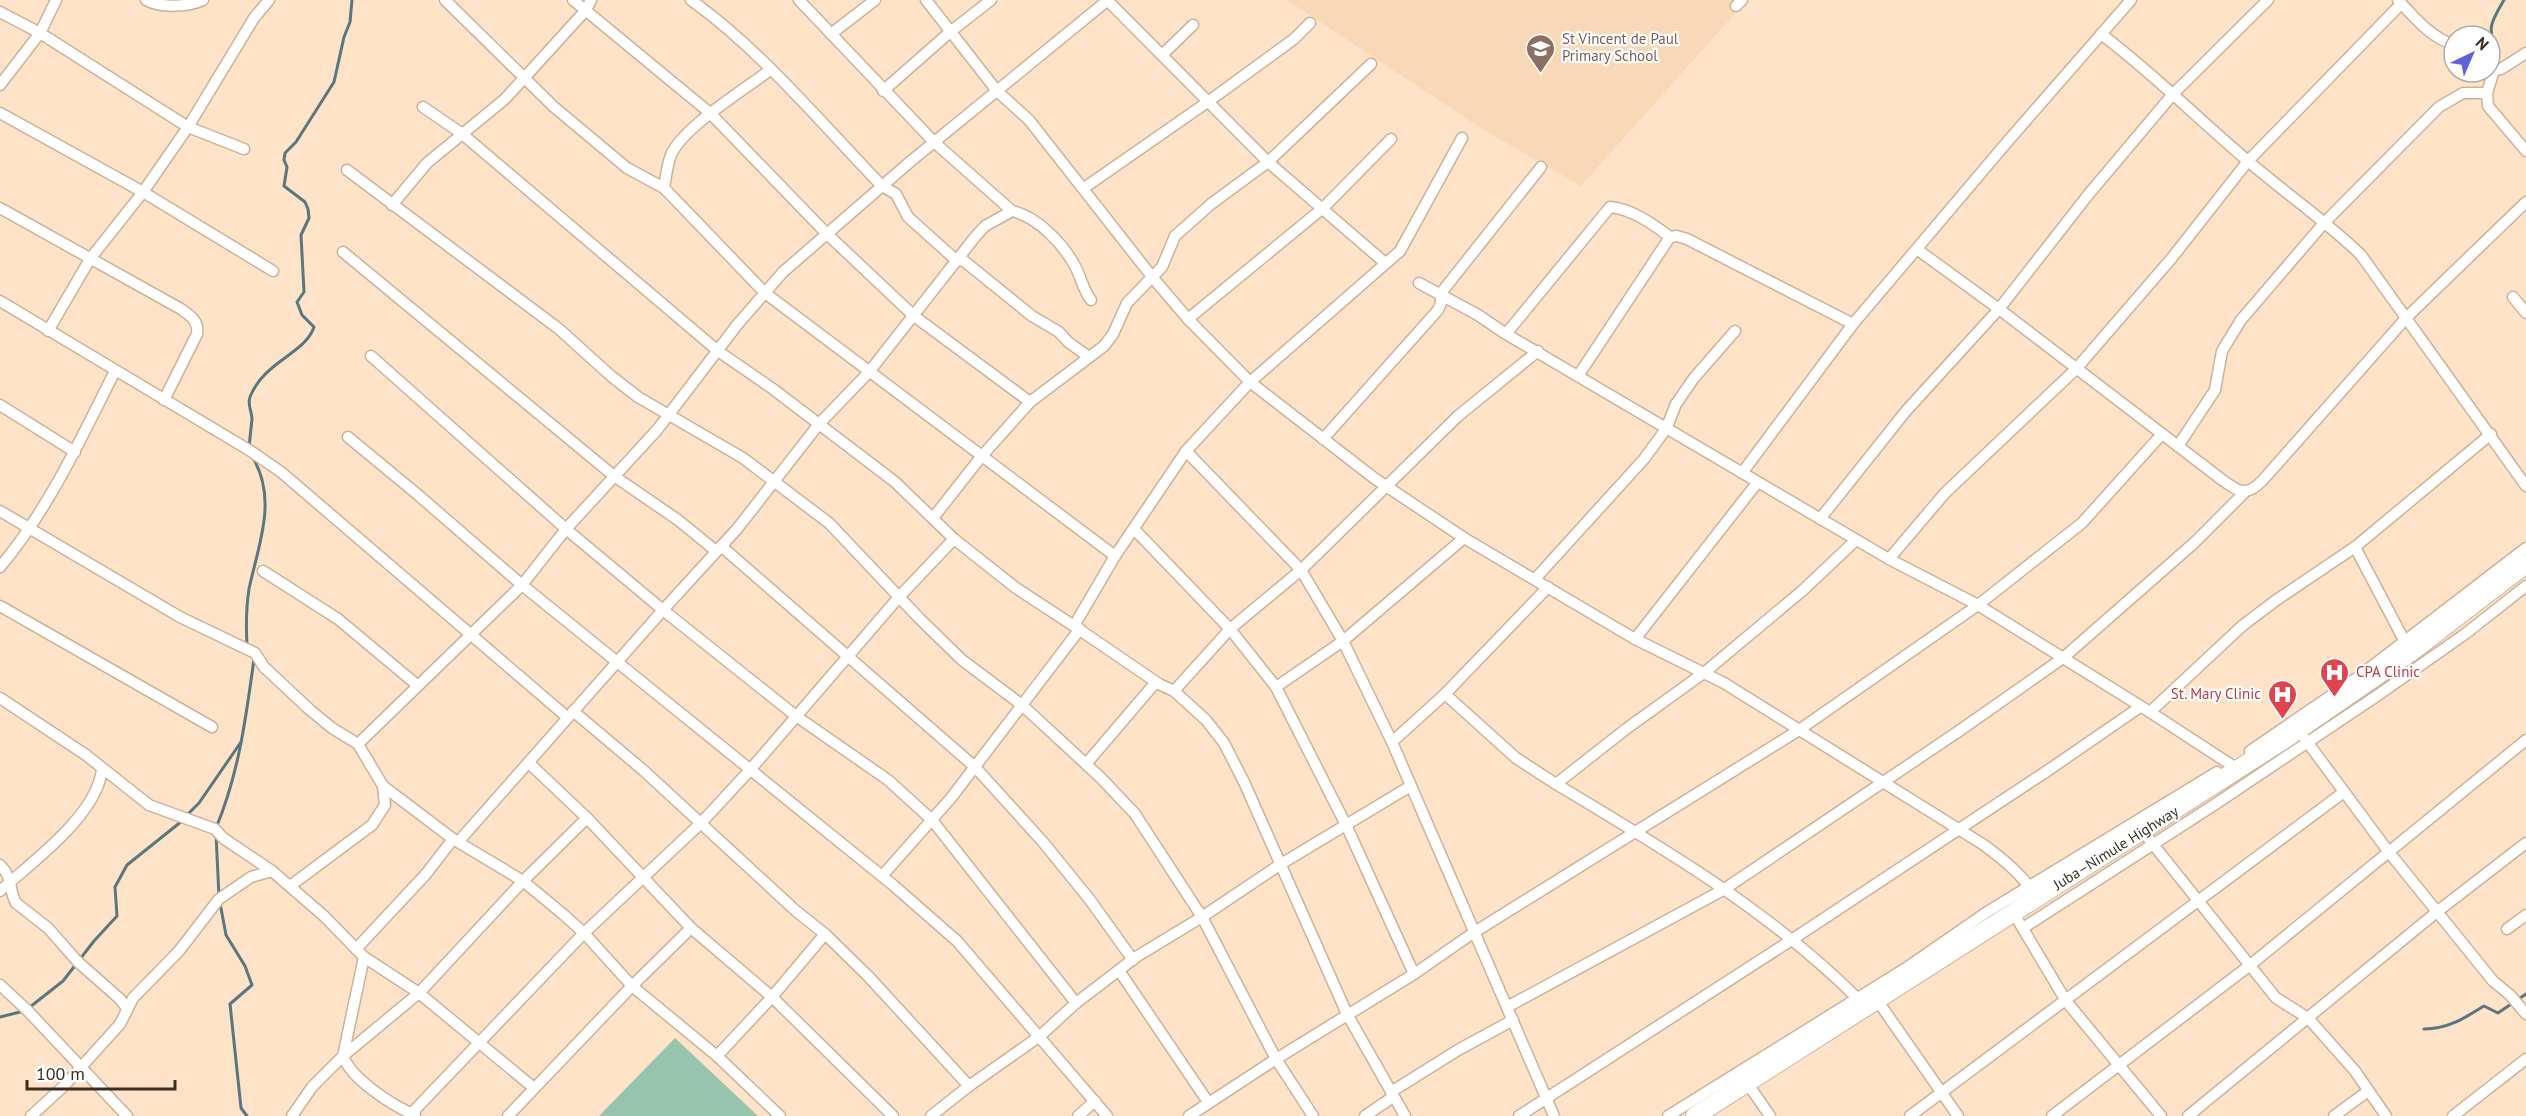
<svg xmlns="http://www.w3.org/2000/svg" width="2526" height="1116" font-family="'PT Sans',sans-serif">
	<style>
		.built { fill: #f8d8b6 }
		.green { fill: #96c4ad }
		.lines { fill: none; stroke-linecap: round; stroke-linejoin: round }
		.stream { stroke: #597781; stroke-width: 3 }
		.street-casing { stroke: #ccb298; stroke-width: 13 }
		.primary-casing { stroke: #ccb298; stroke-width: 20 }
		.street { stroke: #fff; stroke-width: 10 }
		.primary { stroke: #fff; stroke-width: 18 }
		.labels { text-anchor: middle; stroke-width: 4.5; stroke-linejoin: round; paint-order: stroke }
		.education-label { font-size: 15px; fill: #785e54; stroke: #fff; text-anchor: start }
		.health-label { font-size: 15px; fill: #be3a42; stroke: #fff; text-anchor: start }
		.street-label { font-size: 15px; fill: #382e23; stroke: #fff }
	</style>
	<rect width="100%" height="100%" fill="#fee3c8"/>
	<polygon class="built" points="1287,0 1747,0 1581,186 1482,129"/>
	<polygon class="green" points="675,1038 758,1116 599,1116"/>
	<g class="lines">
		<g class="stream">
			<path d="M2498,53C2486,28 2491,22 2504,0"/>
			<path d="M249,447C250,438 251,429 252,419C252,412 247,404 250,397C264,361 305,354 314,327L302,315L297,302L304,292L301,235L309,218L308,209L305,202L284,186L287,167L284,160L285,153L296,142L334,82L344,37L350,22L352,0"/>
			<path d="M247,645C246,627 246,608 249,589C258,546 278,500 253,458"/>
			<polyline points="186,816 199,803 241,742"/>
			<path d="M216,828C239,773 246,717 254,659"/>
			<polyline points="216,834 219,897"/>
			<polyline points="220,903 226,935 245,966 252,985 230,1004 241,1108 247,1116"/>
			<polyline points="30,1007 63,981 94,941 117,916 115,887 127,865 182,821"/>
			<polyline points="0,1017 24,1011"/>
			<path d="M2424,1029C2448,1029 2465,1018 2484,1006L2498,1013L2526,994"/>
		</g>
		<defs>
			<g id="street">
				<path d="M146,0C160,8 188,7 203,0"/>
				<polyline points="445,0 554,107 627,168 664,188 765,293 1115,556"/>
				<polyline points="573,0 710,113 826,233 914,316 1030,402"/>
				<path d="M691,0C763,52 820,122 882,186L896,194L908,217L956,260L964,261L1032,316L1059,332L1068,342L1089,357"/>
				<polyline points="799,0 934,142 1012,211"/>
				<path d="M926,0L997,91L1029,120L1153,278L1188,319L1250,382L1374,478L1464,538L1635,639L1724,683L1984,845C2004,860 2024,876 2036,897"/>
				<polyline points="1107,0 1268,162 1384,262"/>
				<path d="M2398,0C2415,18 2430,37 2454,45"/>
				<polyline points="1736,6 1742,0"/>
				<polyline points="0,12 40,33 188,127 244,149"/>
				<polyline points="831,34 875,0"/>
				<path d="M2101,34C2153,73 2198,119 2248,161C2285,193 2326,221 2361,255L2526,486"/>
				<polyline points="1163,54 1193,25"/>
				<polyline points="2491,66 2494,70 2501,69 2526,53"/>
				<polyline points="2494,70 2487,93 2488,106 2526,151"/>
				<polyline points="0,85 40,33 56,0"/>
				<polyline points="883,91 950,32 991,0"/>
				<polyline points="423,107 461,133 718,351 773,389 895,482 954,539"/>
				<polyline points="0,113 143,192 273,271"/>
				<polyline points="347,170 559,329 611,376 638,397 743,458 829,523 919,618 962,660 1022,705 1101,778 1135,814 1202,917 1276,1059 1313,1116"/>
				<path d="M664,188C666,177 667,165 671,155C683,127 744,90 770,70"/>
				<polyline points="1084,188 1209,101 1294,39 1310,23"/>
				<polyline points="392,205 427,163 505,99 586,10 591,0"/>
				<path d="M0,208L181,309C191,316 199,321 197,334L164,400"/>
				<path d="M1918,250L1999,309L2221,479C2238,491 2245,498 2262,481L2407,317L2526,202"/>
				<polyline points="343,252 614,476 678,520 716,551"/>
				<polyline points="1419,283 1478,315 1506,334 1889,559 1978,605 2150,712 2239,770"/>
				<polyline points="2513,297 2526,313"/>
				<polyline points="0,301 249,450 281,472 567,717"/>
				<polyline points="1188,319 1323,208 1391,139"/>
				<polyline points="48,331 90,259 143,192 188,127 254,18 269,0"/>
				<path d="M1506,334L1610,207C1632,209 1653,224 1670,237"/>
				<polyline points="371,356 566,529 663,610 796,716 888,780 932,820 1076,1003"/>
				<polyline points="1578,376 1670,237 1677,236 1687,239 1853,324"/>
				<polyline points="0,405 75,452"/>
				<polyline points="348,437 417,494 522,585 893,885 957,941 1107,1116"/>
				<polyline points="1323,439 1438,310 1441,303 1441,293 1541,167"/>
				<polyline points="2178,446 2215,390 2222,351 2241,320 2324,223 2439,107 2463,93 2487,93"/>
				<polyline points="1186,451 1301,570 1343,641 1392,742 1554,1116"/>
				<polyline points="1742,473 1853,324 2008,141 2131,0"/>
				<polyline points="0,511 180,617 255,653 264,667 310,710 332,728 358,744 383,786 453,839 523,881 564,915 584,933 632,986 717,1056 780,1116"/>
				<polyline points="933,518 981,457 1030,402 1104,346 1113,334 1127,303 1162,267 1175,236 1211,204 1268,162 1371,64"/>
				<polyline points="1820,519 1906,411 1999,309 2088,195 2173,94 2268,0"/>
				<polyline points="1135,530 1230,629 1276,687"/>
				<path d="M1856,540L1802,591L1705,672L1626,729L1556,784C1661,847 1770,911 1857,998"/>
				<polyline points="721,546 975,767 1043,842 1090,900 1133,960"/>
				<polyline points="2355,547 2406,644"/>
				<polyline points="1889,559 1945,493 2076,369 2171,259 2248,161 2401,4"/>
				<path d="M0,567C49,509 81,438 115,371"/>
				<polyline points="263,571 338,619 417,685"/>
				<polyline points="1535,579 1644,459 1666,429 1676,404 1694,378 1735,331"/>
				<polyline points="0,606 212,727"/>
				<polyline points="1635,639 1757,483"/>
				<polyline points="1174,691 1230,629 1301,570 1458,416 1538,351"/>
				<polyline points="1445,694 1516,758 1556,784"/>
				<polyline points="0,698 86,755 149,805 215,829 223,838 272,871 324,916 364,957 419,993 534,1088"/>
				<polyline points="573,711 643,770 796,911 825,934 868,976 969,1086"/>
				<polyline points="2150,712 2242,626 2275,601 2355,547 2491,434"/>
				<polyline points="2305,739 2388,851 2493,981 2510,995 2526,1014"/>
				<polyline points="1392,742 1445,694 1548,587"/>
				<polyline points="358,744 522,585 566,529 657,430 737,325 783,272 911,161 1108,0"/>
				<polyline points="2250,751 2358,677 2526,548"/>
				<polyline points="529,763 587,818 691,928 772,997 893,1116"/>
				<polyline points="1086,764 1156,682"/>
				<polyline points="2148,838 2276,998 2308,1018 2355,1071 2386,1116"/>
				<path d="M459,841L663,610L737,529L819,424L869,372L975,237L985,226L1012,211C1038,217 1063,244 1075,266C1081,277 1083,290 1091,300"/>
				<path d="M0,865C14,879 8,889 16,903L48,928L78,962L120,999L126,1007"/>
				<polyline points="882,876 951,798 1080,629"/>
				<polyline points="290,886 372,825 385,805 383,786"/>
				<path d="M0,891C33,861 96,816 102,770"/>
				<polyline points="2013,912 2066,1001 2161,1116"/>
				<polyline points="2023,928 2214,805 2378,695 2465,634 2526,586"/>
				<polyline points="2507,929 2526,915"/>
				<polyline points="356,949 426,874 453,839"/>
				<path d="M364,957L343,1056C351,1079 393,1106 415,1115"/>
				<polyline points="1120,972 1208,1102"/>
				<polyline points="1414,974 1347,827 1276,687 1343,641 1464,538"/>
				<polyline points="0,985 27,1010 127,1116"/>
				<polyline points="1877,1000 1958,1116"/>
				<polyline points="1507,1007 1723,890 1959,731 2063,658 2194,543 2245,492"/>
				<polyline points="717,1056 772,997 825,934"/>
				<polyline points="1748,1084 1770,1116"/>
				<polyline points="1391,1092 1458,1050 1513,1020"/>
				<polyline points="31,1116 64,1086 120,1024 133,998 179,951 219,899 251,877 272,871"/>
				<polyline points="292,1116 312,1087 343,1056 419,993 523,881 587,818"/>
				<polyline points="409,1116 584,933 701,823 750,770 899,597 954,539 1016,588 1074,626"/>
				<polyline points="508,1116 632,986 691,928"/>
				<polyline points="931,1116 969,1086 1040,1036 1076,1003 1136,957 1202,917 1281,864 1409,787"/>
				<polyline points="1078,1116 1095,1101"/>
				<polyline points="1189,1116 1276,1059 1414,974 1473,933 1799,730 1978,605 2082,523 2162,434"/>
				<polyline points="1365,1116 1393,1097"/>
				<polyline points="1405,1116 1347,1014 1244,782 1224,743 1206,720 1174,691 1159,684 1074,626 1115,556 1186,451 1250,382 1400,251 1462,138"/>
				<polyline points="1519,1116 1793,939 2050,769 2140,707"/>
				<polyline points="1668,1116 1906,968 1987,912 2217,772"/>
				<polyline points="1910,1116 2344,792"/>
				<polyline points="2052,1116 2249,966 2526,740"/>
				<polyline points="2188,1116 2438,911 2526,843"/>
				<polyline points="2334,1116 2368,1091"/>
				<polyline points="2453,1116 2526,1059"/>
			</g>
			<polyline id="primary" points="1695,1116 2282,741 2411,652 2526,564"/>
		</defs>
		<use href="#street" class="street-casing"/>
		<use href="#primary" class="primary-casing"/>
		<use href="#street" class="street"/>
		<use href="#primary" class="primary"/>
	</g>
	<defs>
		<symbol id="school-pin" viewBox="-11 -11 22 30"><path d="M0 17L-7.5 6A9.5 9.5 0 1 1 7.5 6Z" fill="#8d6e63" stroke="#fff"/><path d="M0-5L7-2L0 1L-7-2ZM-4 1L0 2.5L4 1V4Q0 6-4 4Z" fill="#fff"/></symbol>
		<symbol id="hospital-pin" viewBox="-11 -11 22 30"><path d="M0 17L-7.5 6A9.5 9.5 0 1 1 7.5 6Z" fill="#e0444e" stroke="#fff"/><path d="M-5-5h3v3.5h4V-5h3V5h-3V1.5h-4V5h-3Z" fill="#fff"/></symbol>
	</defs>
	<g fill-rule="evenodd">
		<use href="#school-pin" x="1524" y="32" width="33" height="45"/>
		<use href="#hospital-pin" x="2318" y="656" width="33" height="45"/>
		<use href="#hospital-pin" x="2266" y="678" width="33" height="45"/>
	</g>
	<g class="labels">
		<g class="education-label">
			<text x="1562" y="44">St Vincent de Paul<tspan x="1562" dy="17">Primary School</tspan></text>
		</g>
		<g class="health-label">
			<text x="2356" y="677">CPA Clinic</text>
			<text x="2261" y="699" text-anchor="end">St. Mary Clinic</text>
		</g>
		<g class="street-label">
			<text transform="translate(2116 848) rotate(-32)" y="5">Juba–Nimule Highway</text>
		</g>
	</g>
	<g transform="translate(2472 54) rotate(44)"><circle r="28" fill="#ffffff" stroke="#afaba7" stroke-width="1.5"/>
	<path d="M0-4.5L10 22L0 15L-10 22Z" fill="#6162db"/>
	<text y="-9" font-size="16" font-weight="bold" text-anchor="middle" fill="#382e23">N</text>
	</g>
	<path d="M27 1080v9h148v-9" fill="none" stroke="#382e23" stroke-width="3"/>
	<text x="36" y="1080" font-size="18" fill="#382e23" stroke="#ffffff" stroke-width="4.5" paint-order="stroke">100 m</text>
</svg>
